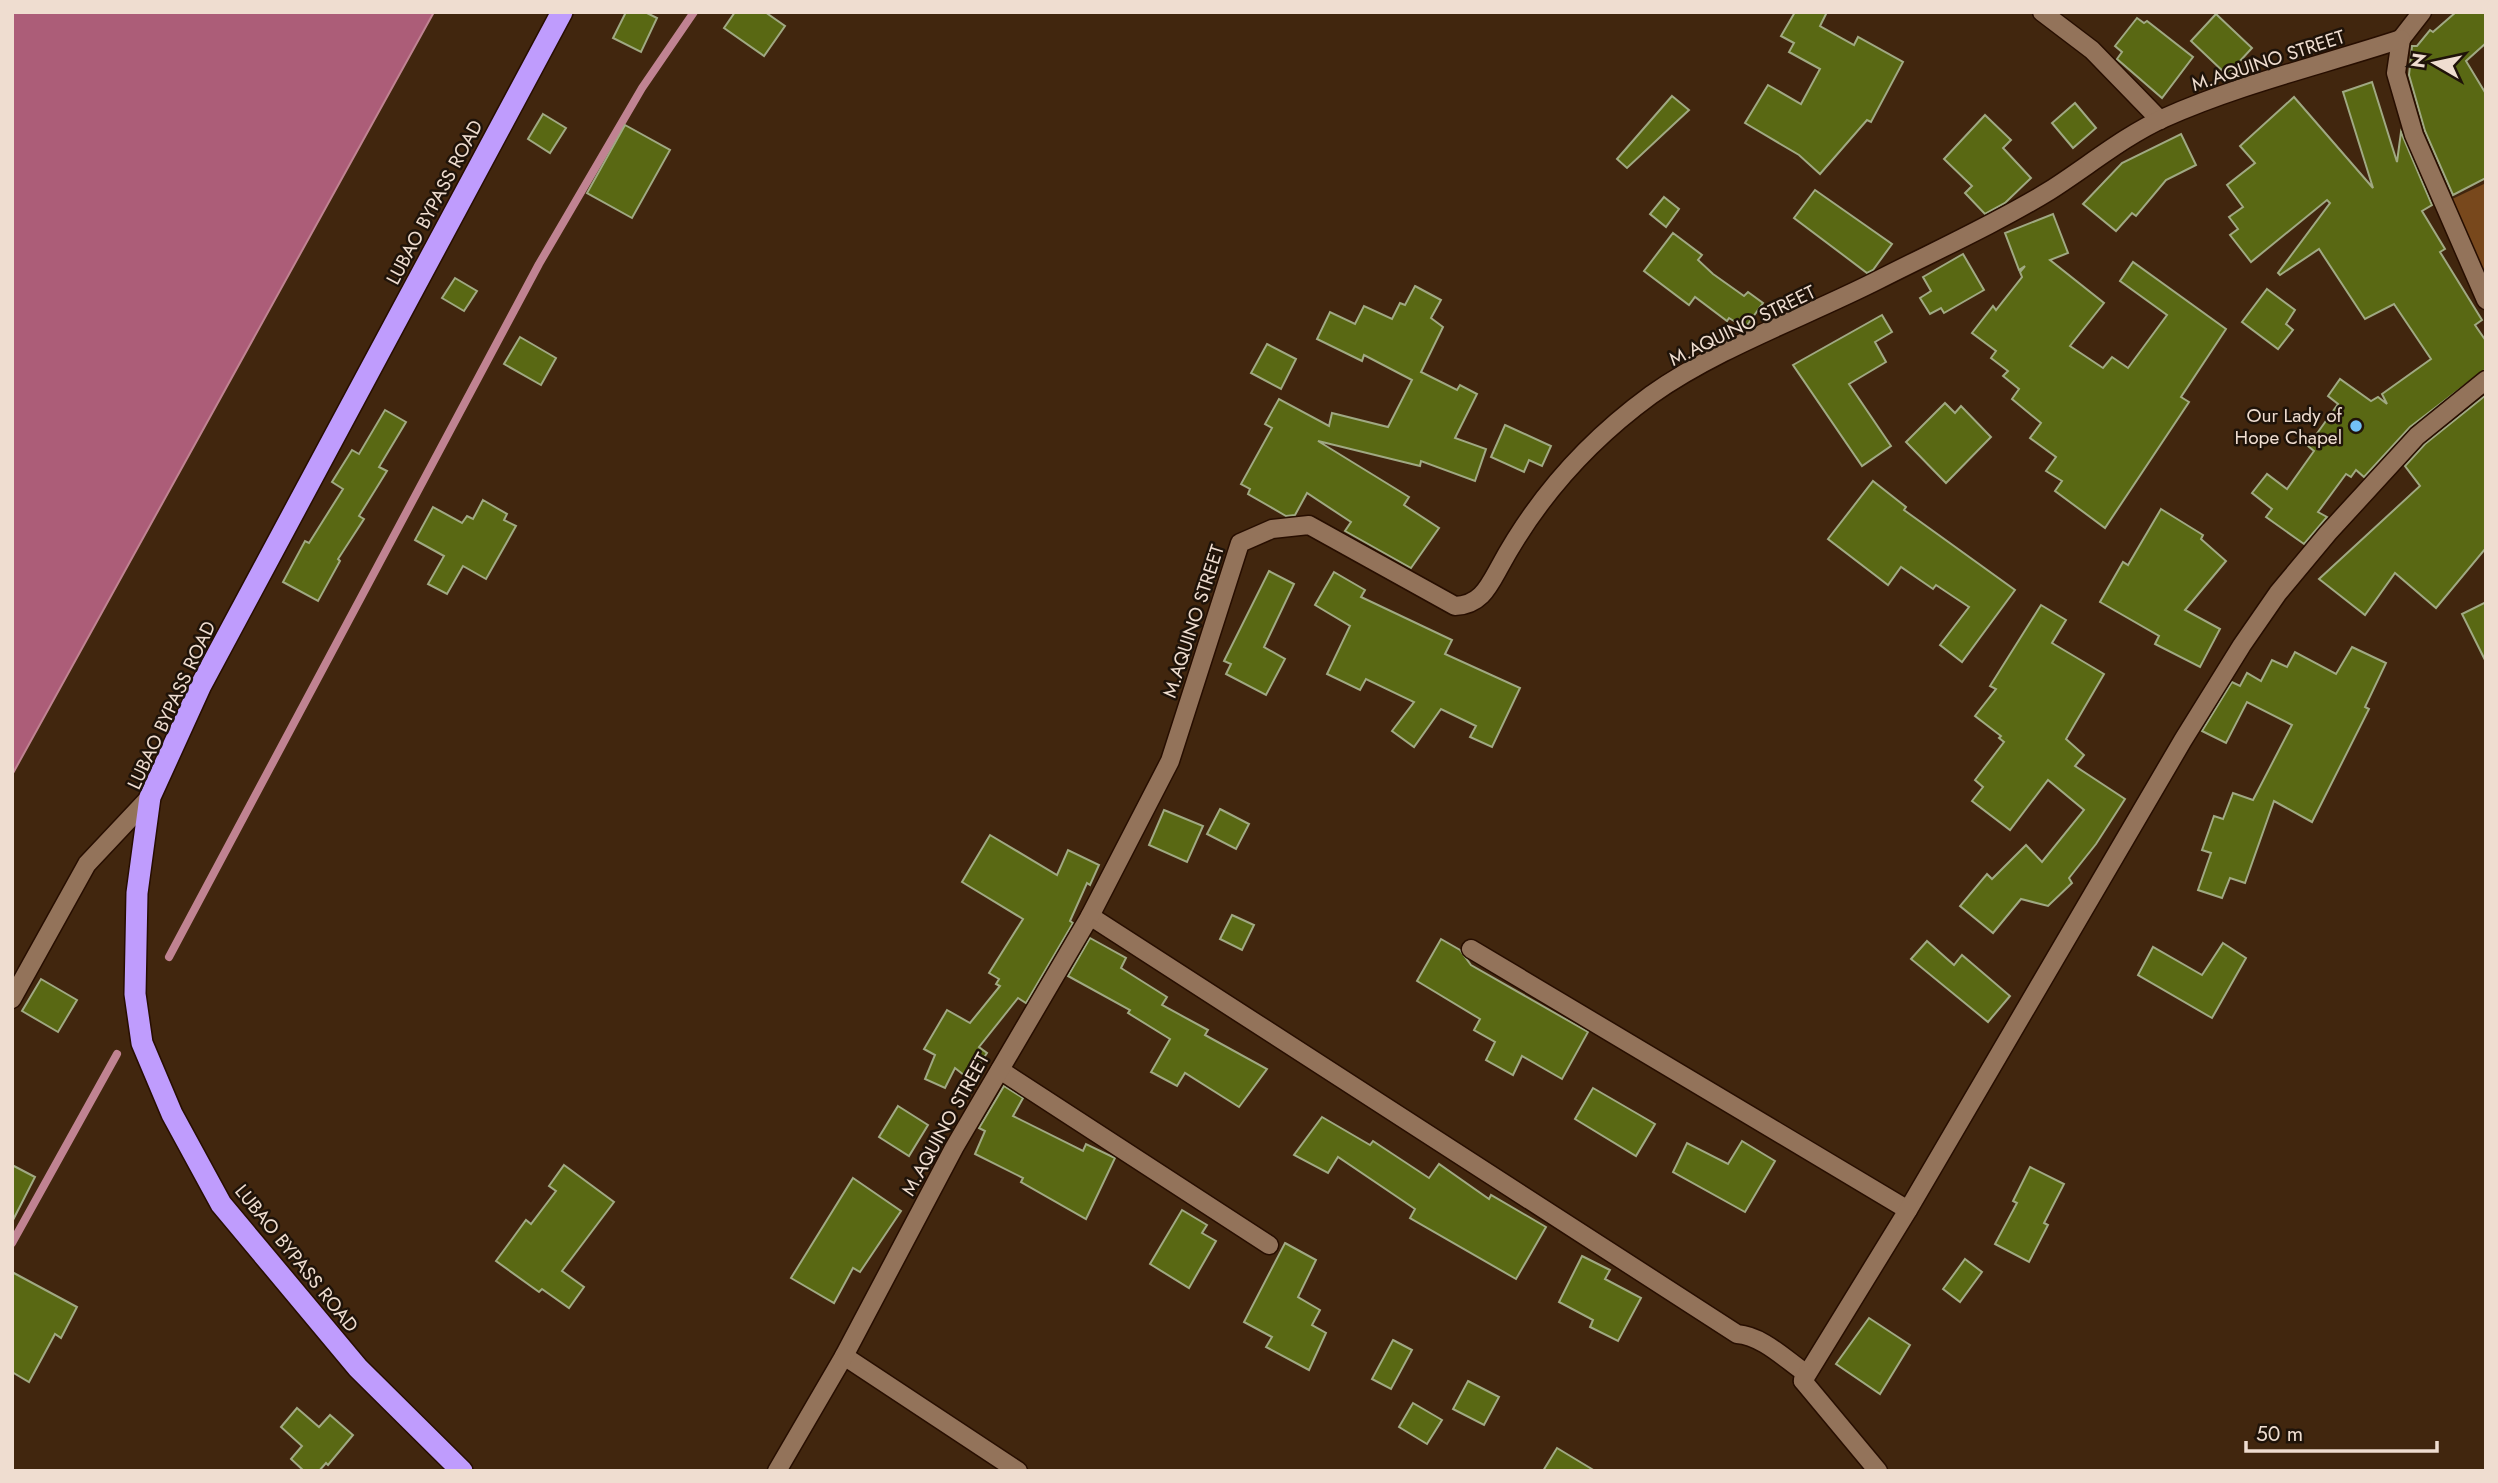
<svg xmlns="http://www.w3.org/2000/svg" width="2498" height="1483" font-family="Jost,sans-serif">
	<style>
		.green { fill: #78481c }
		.water { fill: #ac5d78; stroke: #c08392; stroke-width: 2 }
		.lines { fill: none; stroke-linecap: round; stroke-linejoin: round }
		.stream { stroke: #c08392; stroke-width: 8 }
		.building { fill: #596813; stroke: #a0a983; stroke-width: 2 }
		.minor-casing { stroke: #270e00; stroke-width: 21 }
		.highway-casing { stroke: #270e00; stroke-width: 24 }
		.minor { stroke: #93735a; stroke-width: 18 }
		.highway { stroke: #bf9cfd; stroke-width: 21 }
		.poi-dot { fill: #72c1f5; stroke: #1f1309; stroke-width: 2.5 }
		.labels { text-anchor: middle; stroke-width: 5; stroke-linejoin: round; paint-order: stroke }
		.street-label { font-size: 19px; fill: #efddd0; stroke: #1f1309 }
		.poi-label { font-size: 19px; fill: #efddd0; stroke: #1f1309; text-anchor: end }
	</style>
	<rect width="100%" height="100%" fill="#41260e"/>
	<polygon class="green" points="2486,183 2486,277 2483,279 2448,201"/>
	<polygon class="water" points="12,12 434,12 12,775"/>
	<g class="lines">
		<g class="stream">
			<polyline points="169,957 539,264 642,88 694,12"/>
			<polyline points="12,1243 117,1054"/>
		</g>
	</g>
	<g class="building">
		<polygon points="626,12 645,12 657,18 641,52 613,38"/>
		<polygon points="735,12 765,12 785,26 764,56 724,28"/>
		<polygon points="1795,12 1827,12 1820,26 1854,45 1858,37 1903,62 1871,122 1867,120 1820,174 1799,155 1745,123 1768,85 1801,104 1820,69 1789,52 1794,43 1781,36"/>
		<polygon points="2456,12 2486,12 2486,43 2466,61 2486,94 2486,178 2453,195 2425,131 2409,75 2412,46 2417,46 2430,30 2433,32"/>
		<polygon points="2216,14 2252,48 2227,75 2191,41"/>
		<polygon points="2137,18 2144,23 2147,21 2193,57 2162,98 2117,59 2122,52 2115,46"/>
		<polygon points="2372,82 2397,162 2401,132 2432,205 2422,211 2445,249 2440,252 2482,320 2475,325 2486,341 2486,369 2410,427 2364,477 2356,470 2351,477 2346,474 2318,512 2327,517 2304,544 2266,517 2272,509 2252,493 2267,474 2287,489 2314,451 2308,446 2338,404 2328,396 2340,379 2371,401 2378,397 2387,404 2382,394 2431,359 2394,304 2365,319 2319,249 2280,275 2278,273 2330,203 2327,200 2251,262 2230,235 2238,229 2229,217 2243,207 2227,185 2255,163 2240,146 2294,97 2373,188 2343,92"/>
		<polygon points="1672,96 1689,110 1627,168 1617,159"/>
		<polygon points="2075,103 2096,128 2073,148 2052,123"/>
		<polygon points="543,114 566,128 550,153 528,139"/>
		<polygon points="1985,115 2011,140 2003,148 2031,178 2005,203 1985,214 1965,193 1972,186 1944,159"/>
		<polygon points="625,125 670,150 632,218 587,193"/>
		<polygon points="2181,134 2196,165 2166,180 2136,216 2132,213 2116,231 2083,204 2122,163"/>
		<polygon points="1815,190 1892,244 1873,270 1867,273 1794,218"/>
		<polygon points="1664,197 1679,209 1666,227 1650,214"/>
		<polygon points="2053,214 2068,253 2050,260 2104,303 2070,346 2103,368 2112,357 2128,368 2167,315 2120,281 2133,262 2226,329 2181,397 2189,402 2105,528 2055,491 2062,481 2046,471 2056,457 2030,438 2041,423 2012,399 2019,389 2003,376 2008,371 1991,358 1996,351 1972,333 1993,306 1996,310 2022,277 2020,272 2025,266 2019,270 2005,233"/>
		<polygon points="1673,233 1702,255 1698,260 1713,274 1744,296 1748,292 1763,303 1745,328 1729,318 1727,321 1695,297 1689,305 1644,271"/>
		<polygon points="1963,254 1984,290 1944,313 1941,308 1930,314 1920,298 1931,291 1923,277"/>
		<polygon points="455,278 477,291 464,311 442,298"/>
		<polygon points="1415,286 1441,300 1431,318 1443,327 1421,372 1457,390 1460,385 1477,394 1455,438 1486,449 1475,481 1421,461 1420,466 1318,441 1409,497 1404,505 1439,528 1411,568 1345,531 1351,522 1307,493 1295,515 1286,516 1248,494 1250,489 1241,484 1272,428 1265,424 1279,399 1329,426 1332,413 1388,427 1412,380 1364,355 1362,361 1317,339 1330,312 1355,324 1364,306 1392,319 1400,303 1405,305"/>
		<polygon points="2267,289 2295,310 2286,324 2293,330 2278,349 2242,322"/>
		<polygon points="1882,315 1892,332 1875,342 1886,362 1849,384 1891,446 1862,466 1793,365"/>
		<polygon points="520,337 556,358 541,385 504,364"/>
		<polygon points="1267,344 1296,359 1281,389 1251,373"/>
		<polygon points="2486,395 2486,548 2436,608 2395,573 2365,615 2319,579 2420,486 2405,466 2425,444"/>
		<polygon points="1945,403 1955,413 1961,406 1991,437 1946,483 1906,442"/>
		<polygon points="385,410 406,422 379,467 387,471 359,516 364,519 338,559 340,561 318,601 283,582 305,541 309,543 343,489 332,482 352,450 359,454"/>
		<polygon points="1505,425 1551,446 1542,466 1529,460 1524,472 1491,457"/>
		<polygon points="1873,481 1906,507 1904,510 2015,590 1962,662 1940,645 1969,607 1936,585 1933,589 1901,567 1888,585 1828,539"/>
		<polygon points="483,500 507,514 504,520 516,526 486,579 463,566 447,594 428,584 444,556 415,540 433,507 462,523 467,516 473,519"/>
		<polygon points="2161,509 2203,535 2201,539 2226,561 2185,610 2220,629 2200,667 2155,644 2159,636 2100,602 2123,562 2128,565"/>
		<polygon points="1269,571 1294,584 1264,647 1285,659 1266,695 1226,674 1231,664 1224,661"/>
		<polygon points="1334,572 1365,590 1361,597 1452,640 1445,654 1520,688 1492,747 1470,737 1476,726 1441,709 1414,747 1392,731 1414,702 1366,679 1360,690 1327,674 1350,626 1315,605"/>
		<polygon points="2486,602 2486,662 2462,614"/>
		<polygon points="2041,605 2066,620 2052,643 2104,674 2066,739 2084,755 2075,766 2125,799 2096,844 2069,878 2072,883 2048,906 2021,899 1993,933 1960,906 1987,874 1992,879 2026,845 2042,862 2084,810 2048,780 2010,830 1972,801 1983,787 1975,780 2004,742 1999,738 2001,736 1975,716 1996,689 1990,686"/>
		<polygon points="2352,647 2386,663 2365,707 2369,709 2312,822 2274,801 2245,883 2230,878 2222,898 2198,890 2211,853 2202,850 2214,816 2223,819 2233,793 2253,800 2292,725 2247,702 2226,743 2202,731 2232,682 2240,686 2247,673 2261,681 2272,660 2287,667 2295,652 2336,674"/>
		<polygon points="1220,809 1249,824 1236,849 1207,834"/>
		<polygon points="1164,810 1203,826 1187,862 1149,845"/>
		<polygon points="990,835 1057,875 1068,850 1099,865 1090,885 1087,883 1070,921 1073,923 1026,1003 1018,998 979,1047 987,1053 969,1079 955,1068 945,1088 925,1079 935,1055 924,1049 947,1010 970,1023 1000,986 996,984 999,979 989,973 1023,919 962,882"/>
		<polygon points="1232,915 1254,925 1242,950 1220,939"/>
		<polygon points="1090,938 1126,958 1121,968 1167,997 1162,1005 1208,1030 1205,1035 1267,1069 1239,1107 1185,1073 1177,1086 1151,1072 1170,1039 1128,1013 1130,1010 1068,976"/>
		<polygon points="1441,939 1460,950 1471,965 1588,1032 1562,1079 1522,1056 1513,1075 1486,1060 1495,1042 1474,1030 1480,1019 1417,981"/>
		<polygon points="1927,941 1954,965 1962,955 2010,996 1988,1022 1911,959"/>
		<polygon points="2223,943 2246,958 2212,1018 2138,975 2153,947 2202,975"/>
		<polygon points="41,979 77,1000 58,1032 22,1011"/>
		<polygon points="1004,1086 1023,1098 1013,1116 1083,1151 1086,1144 1115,1158 1086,1219 1021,1182 1023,1178 975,1154 985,1131 979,1128"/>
		<polygon points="1593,1088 1655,1124 1636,1156 1575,1119"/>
		<polygon points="898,1106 928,1125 909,1156 879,1137"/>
		<polygon points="1322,1117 1370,1145 1373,1141 1429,1178 1439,1164 1489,1199 1491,1195 1546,1227 1516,1279 1410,1218 1415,1209 1338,1157 1328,1173 1294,1155"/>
		<polygon points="1742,1141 1775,1161 1745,1212 1673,1172 1687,1143 1728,1164"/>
		<polygon points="12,1165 35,1177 12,1222"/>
		<polygon points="564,1165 614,1202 562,1271 584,1287 569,1308 542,1289 539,1292 496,1261 526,1220 531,1224 556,1191 549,1186"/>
		<polygon points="2030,1167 2064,1184 2044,1223 2048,1225 2029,1262 1995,1244 2017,1203 2013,1201"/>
		<polygon points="853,1178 901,1211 860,1272 853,1268 834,1303 791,1278"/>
		<polygon points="1182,1210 1207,1225 1202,1233 1216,1241 1189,1288 1150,1264"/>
		<polygon points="1285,1243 1316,1260 1298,1297 1320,1310 1312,1325 1326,1333 1309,1370 1266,1347 1272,1337 1244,1322"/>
		<polygon points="1582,1256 1610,1270 1605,1279 1641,1298 1618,1341 1590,1327 1593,1320 1559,1302"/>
		<polygon points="1965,1259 1982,1272 1960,1302 1943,1289"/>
		<polygon points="12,1272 77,1307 61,1338 55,1334 29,1382 12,1372"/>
		<polygon points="1869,1318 1910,1345 1880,1394 1836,1364"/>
		<polygon points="1393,1340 1412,1350 1391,1389 1372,1379"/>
		<polygon points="1468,1381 1499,1397 1484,1425 1453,1409"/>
		<polygon points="1413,1403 1442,1420 1427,1444 1399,1427"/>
		<polygon points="297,1408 319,1427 330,1415 353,1435 328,1465 326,1463 319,1471 304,1471 291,1459 302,1446 281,1427"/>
		<polygon points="1557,1448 1595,1471 1543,1471"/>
	</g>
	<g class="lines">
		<defs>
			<g id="minor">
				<polyline points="2042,12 2092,50 2160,120"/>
				<polyline points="2401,39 2396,73 2414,135 2486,300"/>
				<polyline points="2401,39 2422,12"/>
				<path d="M1090,916L1737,1334C1762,1336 1784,1358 1804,1372L1803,1381"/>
				<polyline points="1471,949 1908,1210"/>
				<polyline points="12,999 87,864 150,797"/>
				<polyline points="1000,1070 1269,1245"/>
				<polyline points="844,1356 1018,1471"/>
				<path d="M777,1471L844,1356L954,1148L1090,916L1170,761L1240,543L1272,529L1309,525L1455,606C1480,605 1488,588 1499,568C1536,499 1588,441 1651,395C1717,348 1805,317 1878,280C1935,251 1995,224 2049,191C2087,167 2124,136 2164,118C2240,84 2322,65 2401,39"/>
				<polyline points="1878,1471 1803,1381 1908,1210 2183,740 2242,645 2278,593 2328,533 2417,436 2486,380"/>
			</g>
			<polyline id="highway" points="462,1471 358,1368 221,1204 172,1114 142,1043 135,994 137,893 150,797 201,685 562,12"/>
		</defs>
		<use href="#minor" class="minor-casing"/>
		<use href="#highway" class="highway-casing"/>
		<use href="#minor" class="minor"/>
		<use href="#highway" class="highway"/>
	</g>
	<circle class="poi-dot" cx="2356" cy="426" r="7"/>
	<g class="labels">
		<g class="street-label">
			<text transform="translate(2268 60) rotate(-18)" y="7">M.AQUINO STREET</text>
			<text transform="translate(434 202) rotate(-62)" y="7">LUBAO BYPASS ROAD</text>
			<text transform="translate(1742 325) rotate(-26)" y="7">M.AQUINO STREET</text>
			<text transform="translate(1193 621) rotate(-72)" y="7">M.AQUINO STREET</text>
			<text transform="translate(171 705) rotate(-65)" y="7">LUBAO BYPASS ROAD</text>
			<text transform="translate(945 1124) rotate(-61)" y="7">M.AQUINO STREET</text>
			<text transform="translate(297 1258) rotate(51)" y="7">LUBAO BYPASS ROAD</text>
		</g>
		<g class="poi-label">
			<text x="2342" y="422">Our Lady of<tspan x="2342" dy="22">Hope Chapel</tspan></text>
		</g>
	</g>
	<rect width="2498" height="1483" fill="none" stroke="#efddd0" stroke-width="28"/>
	<g transform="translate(2435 63) rotate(279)" stroke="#1f1309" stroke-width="5" paint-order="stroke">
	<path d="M0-5L12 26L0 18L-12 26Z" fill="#efddd0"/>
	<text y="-10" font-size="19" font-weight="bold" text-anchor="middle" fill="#efddd0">N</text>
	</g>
	<path d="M2246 1441v10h191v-10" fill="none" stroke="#efddd0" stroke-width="3.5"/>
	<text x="2256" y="1441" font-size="21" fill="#efddd0" stroke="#1f1309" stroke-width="5" paint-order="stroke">50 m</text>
</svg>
